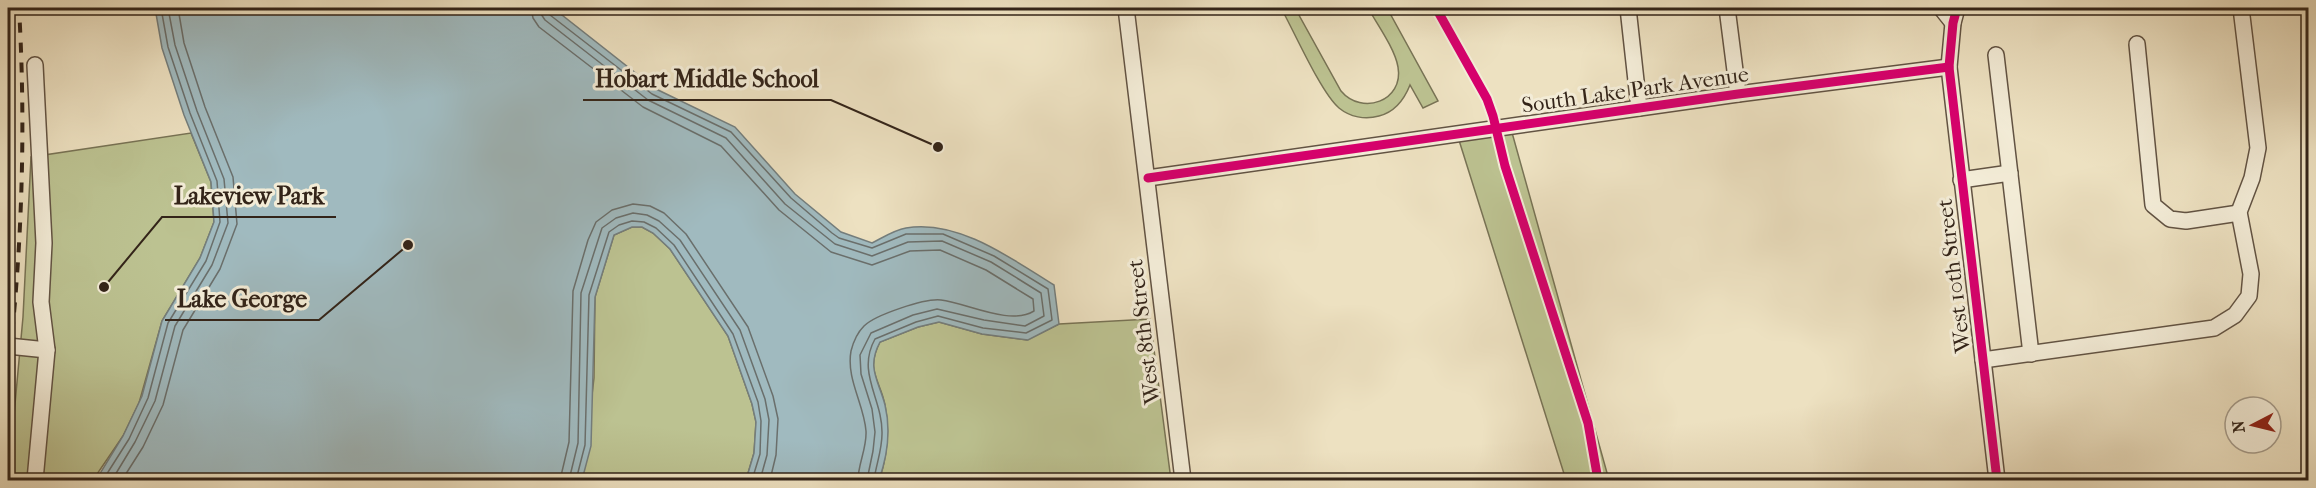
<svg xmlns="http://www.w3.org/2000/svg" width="2316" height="488" font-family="'IM FELL French Canon',serif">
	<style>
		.green { fill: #bcc291; stroke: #787355; stroke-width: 1.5 }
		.water { fill: #a0babf; stroke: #747e7d; stroke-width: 1.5 }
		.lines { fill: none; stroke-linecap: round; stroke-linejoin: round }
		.shore { stroke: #6a6f6c; stroke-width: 1.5 }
		.minor-casing { stroke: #625343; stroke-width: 18 }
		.minor { stroke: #f3ecd7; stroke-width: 15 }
		.rail { stroke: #332419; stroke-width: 4; stroke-dasharray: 10 10; stroke-linecap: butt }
		.cycleway-casing { stroke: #f3ecd7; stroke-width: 13 }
		.cycleway { stroke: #d6006c; stroke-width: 9 }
		.labels { text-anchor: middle; stroke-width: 6; stroke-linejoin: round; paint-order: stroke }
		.street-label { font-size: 22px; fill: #332419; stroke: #f3ecd7 }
		.leader { fill: none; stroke: #332419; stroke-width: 2 }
		.callout-dot { fill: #332419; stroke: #f3ecd7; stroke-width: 2 }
		.callout-label { font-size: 24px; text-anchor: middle; font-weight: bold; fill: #332419; stroke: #f3ecd7; stroke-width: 6; stroke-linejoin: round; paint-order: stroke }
	</style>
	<rect width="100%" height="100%" fill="#ede1c1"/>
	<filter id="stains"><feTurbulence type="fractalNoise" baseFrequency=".00333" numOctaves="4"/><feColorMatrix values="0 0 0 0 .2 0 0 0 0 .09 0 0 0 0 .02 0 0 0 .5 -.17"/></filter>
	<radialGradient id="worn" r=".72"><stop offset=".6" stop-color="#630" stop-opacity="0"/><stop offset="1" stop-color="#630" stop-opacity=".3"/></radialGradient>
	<g class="green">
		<path d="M1281,8H1295L1341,91C1362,116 1404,101 1398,67C1395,49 1377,24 1368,8H1387L1438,101L1423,108L1410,85C1404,100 1395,112 1379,116C1365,120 1350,117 1339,108C1321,93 1294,31 1281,8Z"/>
		<polygon points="1511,129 1609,480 1566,480 1458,137"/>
		<polygon points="191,133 211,182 214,222 200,258 162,321 139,403 123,436 93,480 8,480 23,317 31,157"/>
		<polygon points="632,227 642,227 653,233 670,249 728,336 752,404 756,422 754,453 746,480 582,480 594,378 595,297 614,235"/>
		<path d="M1150,319L1171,480H879C887,458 890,430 885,405C880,379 865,371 880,342L918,327L939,322L982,334L1027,340L1059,324Z"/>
	</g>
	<path class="water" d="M155,8H553L656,89L735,127L795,194L841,232L872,243C882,238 894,230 906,228C958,219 1012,259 1054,285L1059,324L1028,340L982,334L939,322L918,327L880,342C866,368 879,381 885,405C891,430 887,457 879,480H746L754,453L756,422L752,404L728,336L670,249L653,233L642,227H632L614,235L595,297L591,446L582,480H96L123,436L142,396L162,321L200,258L214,222L211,182L184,115L162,48Z"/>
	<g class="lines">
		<g class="shore">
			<path d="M531,8L533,18L539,27L643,107L721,146L779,210L831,252L872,265L910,251L940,250L986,270L1033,299L1034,311C1010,326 967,303 941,300C925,298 875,315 864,326C858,332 853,343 851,351C846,379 864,404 866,431C867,448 858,464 858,480"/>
			<polyline points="540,8 541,14 545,20 648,100 726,138 785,204 835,244 872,256 908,242 942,241 991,262 1041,293 1044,316 1025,326 984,320 937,309 913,315 871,333 860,355 861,374 872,409 875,432 873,451 867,480"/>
			<path d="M548,8L550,15L652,94L731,132L791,198L832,233L839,238L872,248L906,234H943L994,256L1048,289L1052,320L1026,333L983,328L938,316L916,322L875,339C856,373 883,399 882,434C882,450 876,465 874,480"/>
			<polyline points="103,480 129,439 148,398 168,323 206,261 220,222 217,181 190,113 168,47 161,8"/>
			<polyline points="112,480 135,442 155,401 175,326 212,265 228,223 224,179 197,111 175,45 168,8"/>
			<polyline points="122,480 143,447 163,405 183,330 220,269 237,224 233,177 205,107 184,43 178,8"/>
			<polyline points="560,480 569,442 573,291 588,240 596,222 612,210 633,204 650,206 664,213 686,234 748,327 773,396 778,419 776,455 770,480"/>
			<polyline points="569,480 578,443 581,293 602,228 616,218 633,213 647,215 659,221 680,240 740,330 765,399 769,420 767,455 760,480"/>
			<polyline points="576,480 585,445 589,295 609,232 619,225 632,221 644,222 656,228 674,245 733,334 758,402 761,421 760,454 752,480"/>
		</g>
		<defs>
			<g id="minor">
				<polyline points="1126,8 1183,480"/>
				<polyline points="1628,8 1639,108"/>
				<polyline points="1727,8 1738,94"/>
				<polyline points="1941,8 1953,23"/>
				<polyline points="1957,8 1953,23 1949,67 1997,480"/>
				<polyline points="2137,44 2153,205 2170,219 2186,221 2239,213"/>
				<polyline points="1996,55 2031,354"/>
				<polyline points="35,65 44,243 41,302 47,350 35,480"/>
				<polyline points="1148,178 1738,94 1949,67"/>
				<polyline points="1961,180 2010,173"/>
				<polyline points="8,346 47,350"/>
				<polyline points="1983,360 2214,328 2235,315 2249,296 2251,274 2239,212 2252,178 2258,148 2241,8"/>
			</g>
		</defs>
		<use href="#minor" class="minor-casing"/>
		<use href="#minor" class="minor"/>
		<path class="rail" d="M8,372C22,251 26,129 19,8"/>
		<defs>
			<g id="cycleway">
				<polyline points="1436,8 1487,99 1493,116 1505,166 1588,423 1598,480"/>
				<polyline points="1957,8 1953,23 1949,67 1997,480"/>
				<polyline points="1148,178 1738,94 1949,67"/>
			</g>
		</defs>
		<use href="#cycleway" class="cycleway-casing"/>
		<use href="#cycleway" class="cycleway"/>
	</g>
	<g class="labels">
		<g class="street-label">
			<text transform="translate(1635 89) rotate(-8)" y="8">South Lake Park Avenue</text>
			<text transform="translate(1953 276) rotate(-97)" y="8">West 10th Street</text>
			<text transform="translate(1143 332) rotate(-97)" y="8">West 8th Street</text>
		</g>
	</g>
	<path class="leader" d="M938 147L831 100H583M104 287L162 217H336M408 245L319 320H165"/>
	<g class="callout-dot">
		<circle cx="938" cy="147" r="6"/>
		<circle cx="104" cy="287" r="6"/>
		<circle cx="408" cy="245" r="6"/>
	</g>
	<g class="callout-label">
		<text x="707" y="87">Hobart Middle School</text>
		<text x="249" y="204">Lakeview Park</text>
		<text x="242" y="307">Lake George</text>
	</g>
	<rect width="2316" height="488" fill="none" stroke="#ede1c1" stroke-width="30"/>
	<rect x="9" y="9" width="2298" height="470" fill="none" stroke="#332419" stroke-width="3"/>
	<rect x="15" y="15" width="2286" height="458" fill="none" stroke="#332419" stroke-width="1.5"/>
	<g transform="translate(2253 425) rotate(263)"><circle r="28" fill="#f3ecd7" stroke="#a69c8b" stroke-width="1.5"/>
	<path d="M0-4.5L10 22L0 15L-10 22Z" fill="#8f2418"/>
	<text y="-9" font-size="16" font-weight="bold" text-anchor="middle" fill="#332419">N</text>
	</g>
	<rect width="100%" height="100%" filter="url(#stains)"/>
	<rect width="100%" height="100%" fill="url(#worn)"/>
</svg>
